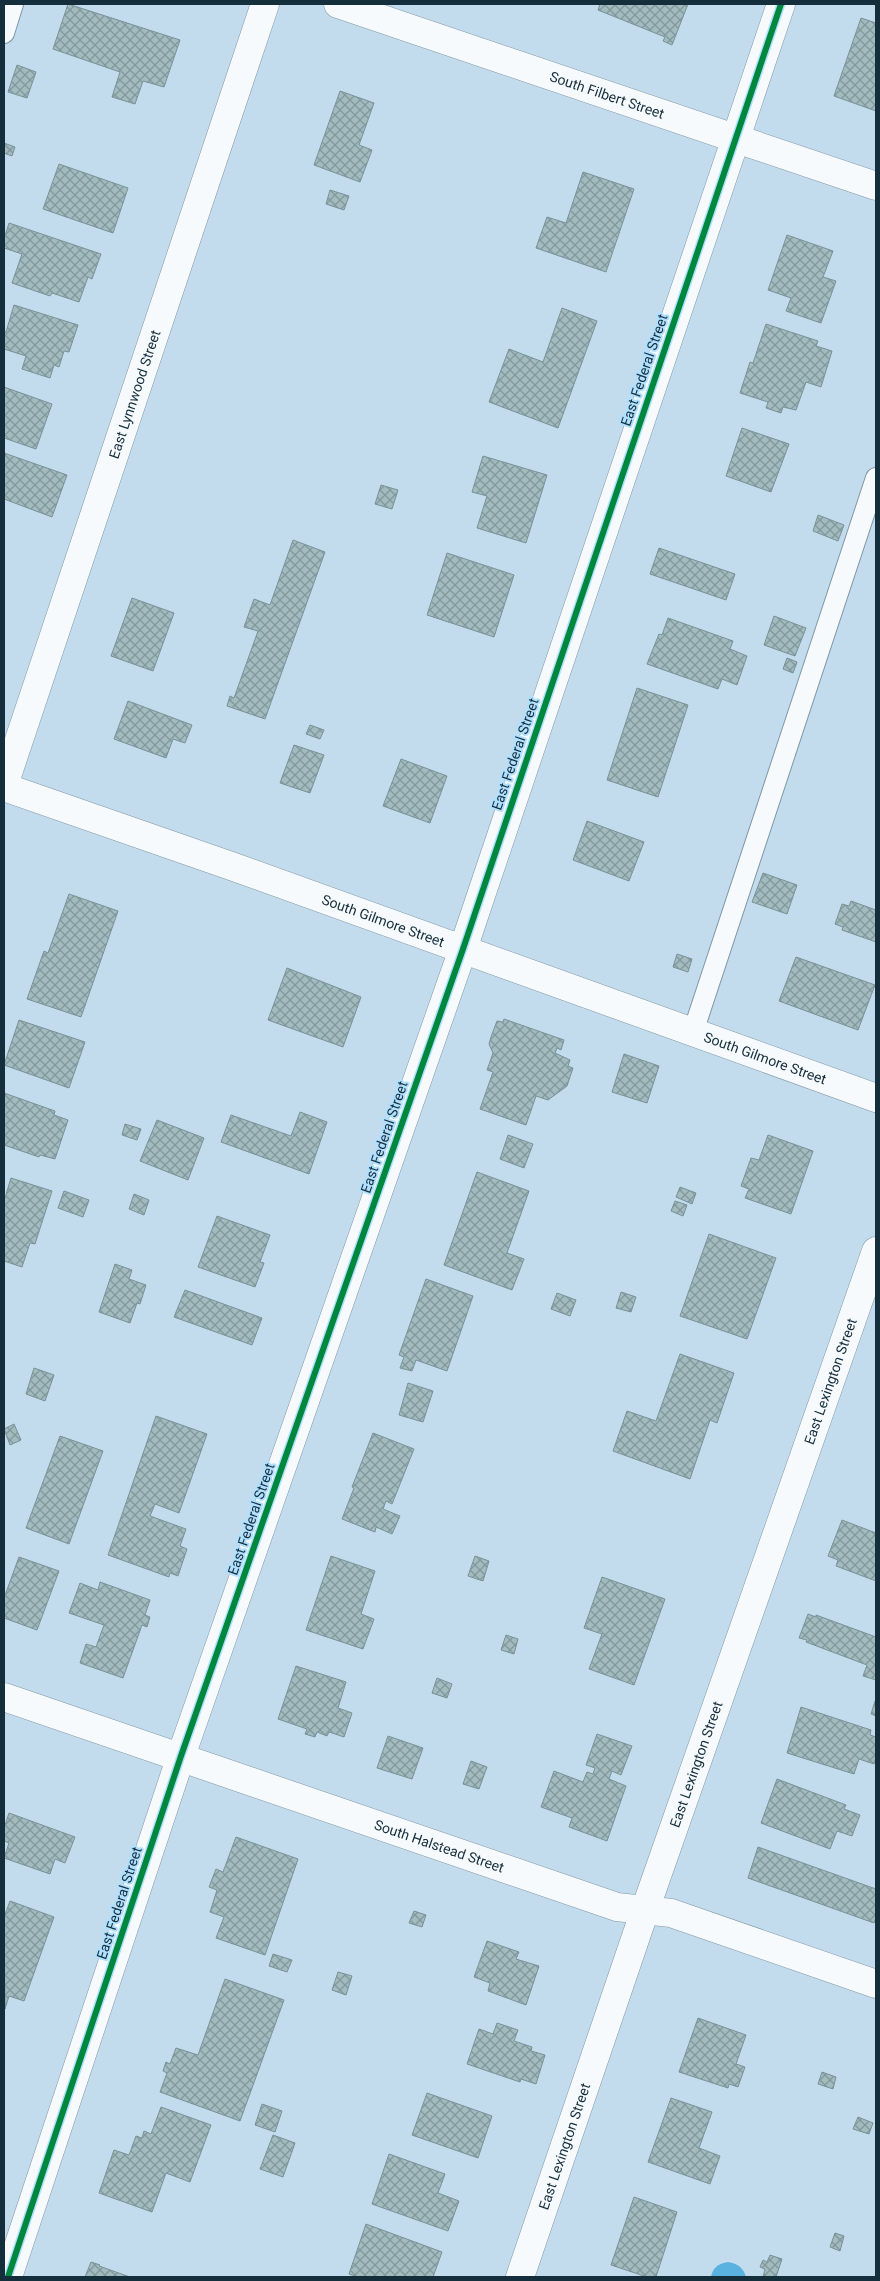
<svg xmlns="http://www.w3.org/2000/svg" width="880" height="2281" font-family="Roboto,sans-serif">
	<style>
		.water { fill: #5ab2e0 }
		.building { fill: url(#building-cross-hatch); stroke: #779397 }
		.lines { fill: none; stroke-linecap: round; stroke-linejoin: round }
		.service-casing { stroke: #8097a6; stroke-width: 22 }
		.minor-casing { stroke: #8097a6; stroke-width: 29 }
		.service { stroke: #f6fafc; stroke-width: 20 }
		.minor { stroke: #f6fafc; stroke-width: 28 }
		.cycleway-casing { stroke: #b0e0ff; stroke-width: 9 }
		.cycleway { stroke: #00873e; stroke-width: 6 }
		.labels { text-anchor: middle; stroke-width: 4; stroke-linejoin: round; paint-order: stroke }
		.street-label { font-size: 14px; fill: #152e3c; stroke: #b0e0ff }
	</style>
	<defs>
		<pattern id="building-cross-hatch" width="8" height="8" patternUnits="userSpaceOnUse" patternTransform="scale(1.25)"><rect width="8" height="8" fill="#a1bbbf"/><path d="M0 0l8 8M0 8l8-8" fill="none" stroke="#82989c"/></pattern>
	</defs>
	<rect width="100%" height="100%" fill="#c2dced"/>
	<path class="water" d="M728,2262C738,2264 743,2267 746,2277H711C713,2267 718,2264 728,2262Z"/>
	<g class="building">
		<polygon points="68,4 180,40 164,87 143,81 135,104 112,97 120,72 53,49"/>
		<polygon points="600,4 688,4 672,45 663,41 665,37 598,10"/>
		<polygon points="861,18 876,23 876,111 834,96"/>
		<polygon points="17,65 36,72 27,98 8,92"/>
		<polygon points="340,91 374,103 359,145 372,150 360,182 314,165"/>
		<polygon points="4,143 15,147 12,156 4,153"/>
		<polygon points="59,164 128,188 113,233 43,209"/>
		<polygon points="583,172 634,189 606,272 536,248 547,217 566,223"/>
		<polygon points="330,190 349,196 344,210 326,204"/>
		<polygon points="9,223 101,254 92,279 88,277 79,302 52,293 50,296 12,283 22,254 4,248 4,239"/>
		<polygon points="787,235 833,251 823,277 836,281 821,323 786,311 791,298 768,290"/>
		<polygon points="14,305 78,325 69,352 64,351 59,367 54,365 50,378 22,369 26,356 4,349 4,331 6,332"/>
		<polygon points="562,308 597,321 558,428 489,402 509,349 543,362"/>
		<polygon points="766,324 818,341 816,346 832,351 821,387 806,382 796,410 783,407 781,413 766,408 768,402 740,393 750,362 753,363"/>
		<polygon points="4,387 52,404 36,449 4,438"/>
		<polygon points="742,428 789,444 771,492 726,476"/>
		<polygon points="4,453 67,475 52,517 4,499"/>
		<polygon points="483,456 547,475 526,543 477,528 487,496 472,492"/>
		<polygon points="381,485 398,490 392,509 375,504"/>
		<polygon points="818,515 844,525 838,541 813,531"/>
		<polygon points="293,540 325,552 265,719 227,706 230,696 234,698 258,631 244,627 254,599 270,605"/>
		<polygon points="659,548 735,574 726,600 650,574"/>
		<polygon points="447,553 514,575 494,637 427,615"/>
		<polygon points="132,598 174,613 153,671 111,656"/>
		<polygon points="774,616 806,628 795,656 764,645"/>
		<polygon points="668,618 733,641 730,649 747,656 737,685 722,679 718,689 647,664 659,634 662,635"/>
		<polygon points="787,658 797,662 793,673 783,669"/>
		<polygon points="637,688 688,705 658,797 607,780"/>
		<polygon points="128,701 192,725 185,743 173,739 166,758 114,739"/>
		<polygon points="310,725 324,730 320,739 306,734"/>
		<polygon points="294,745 324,755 310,793 280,783"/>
		<polygon points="401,759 447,776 430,823 383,806"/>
		<polygon points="587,821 644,842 629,881 573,860"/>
		<polygon points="763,873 797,885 787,914 752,902"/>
		<polygon points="69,894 118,911 81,1017 27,999 44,951 48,953"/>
		<polygon points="851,901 876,910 876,942 842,930 843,927 835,924 842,904 849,906"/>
		<polygon points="677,954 692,959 688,972 673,967"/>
		<polygon points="796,957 875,985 858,1030 779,1001"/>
		<polygon points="287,968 361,997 343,1047 268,1020"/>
		<polygon points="504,1019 564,1040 561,1050 557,1048 555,1053 570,1060 568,1066 573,1068 567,1086 548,1100 536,1096 526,1125 480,1109 493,1072 487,1070 493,1053 489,1044 491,1037 497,1021 503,1022"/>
		<polygon points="19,1020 85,1042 69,1088 4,1065"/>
		<polygon points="624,1054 659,1066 647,1103 612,1092"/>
		<polygon points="4,1093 55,1111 54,1115 68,1120 55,1159 40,1155 39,1157 4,1145"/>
		<polygon points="300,1112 327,1122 309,1174 221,1142 231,1115 291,1136"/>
		<polygon points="157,1120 204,1138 188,1180 140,1161"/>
		<polygon points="125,1124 141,1129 137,1140 122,1135"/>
		<polygon points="508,1135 533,1144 524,1168 500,1159"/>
		<polygon points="768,1135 813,1151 791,1214 745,1198 749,1189 741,1186 751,1158 759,1160"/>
		<polygon points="477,1172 529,1191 507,1253 524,1259 512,1290 444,1265"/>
		<polygon points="11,1178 52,1191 35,1244 30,1243 22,1267 4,1261 4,1201"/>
		<polygon points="680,1187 696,1193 692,1204 676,1197"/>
		<polygon points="64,1191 89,1200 83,1217 58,1208"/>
		<polygon points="134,1194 149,1200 144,1215 129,1209"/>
		<polygon points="675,1201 687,1205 683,1216 671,1211"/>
		<polygon points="217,1216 270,1235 260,1262 264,1263 255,1287 198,1267"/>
		<polygon points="709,1234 776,1258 747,1339 680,1316"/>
		<polygon points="115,1264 132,1270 129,1279 146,1285 140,1304 137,1303 130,1323 99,1312"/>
		<polygon points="426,1279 473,1296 447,1371 416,1360 412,1371 400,1368 404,1357 399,1355"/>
		<polygon points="185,1290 262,1318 252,1345 174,1317"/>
		<polygon points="621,1292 636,1297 631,1312 616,1308"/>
		<polygon points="557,1293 576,1300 570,1316 551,1309"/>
		<polygon points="680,1354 734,1373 717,1423 710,1420 690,1479 613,1451 627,1411 656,1421"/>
		<polygon points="34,1368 54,1375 45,1401 26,1394"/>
		<polygon points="408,1383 433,1391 423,1422 399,1415"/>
		<polygon points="156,1416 207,1434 179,1513 155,1504 150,1516 186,1529 180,1546 187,1549 178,1576 170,1573 169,1577 108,1555"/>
		<polygon points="14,1424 21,1440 10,1445 4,1429"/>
		<polygon points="373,1433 414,1449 392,1504 386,1501 383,1509 400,1516 392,1534 376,1527 375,1532 342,1519 354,1488 352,1487"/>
		<polygon points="60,1436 103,1451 69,1544 26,1528"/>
		<polygon points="842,1520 876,1533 876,1581 836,1566 838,1560 828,1556"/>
		<polygon points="331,1556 375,1571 361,1614 374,1619 363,1649 306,1630"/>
		<polygon points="475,1556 489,1561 483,1581 468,1576"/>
		<polygon points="19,1557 59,1571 37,1630 4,1618 4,1598"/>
		<polygon points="602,1577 665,1599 634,1685 589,1669 602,1634 584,1628"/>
		<polygon points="100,1582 150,1600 145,1615 150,1617 147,1627 142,1625 123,1678 80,1663 86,1644 96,1647 104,1625 69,1613 80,1583 98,1590"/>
		<polygon points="808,1614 816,1617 816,1615 876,1637 876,1680 863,1676 867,1665 806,1642 807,1640 799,1638"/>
		<polygon points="506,1635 518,1639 514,1654 501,1650"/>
		<polygon points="296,1666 346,1682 338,1708 352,1713 344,1737 329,1732 327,1736 317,1732 315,1737 305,1734 307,1729 278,1719"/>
		<polygon points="437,1678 452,1684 447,1698 432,1693"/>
		<polygon points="875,1701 876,1701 876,1716 871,1714"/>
		<polygon points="801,1707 871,1730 870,1735 876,1737 876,1757 874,1764 859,1759 854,1774 787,1753"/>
		<polygon points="597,1734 632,1746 621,1775 612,1771 609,1779 626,1786 607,1841 569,1827 572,1818 541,1807 554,1771 583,1782 587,1772 593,1774 595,1768 586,1765"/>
		<polygon points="388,1736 423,1748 412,1779 377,1768"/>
		<polygon points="471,1761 487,1767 479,1789 463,1784"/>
		<polygon points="777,1779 846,1805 844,1809 860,1815 852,1836 837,1831 830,1849 761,1823"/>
		<polygon points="9,1813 75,1837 65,1863 55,1859 50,1874 4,1858 9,1843 4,1841 4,1828"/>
		<polygon points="236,1837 298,1859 265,1955 216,1938 224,1917 210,1912 217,1890 209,1887 216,1869 223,1872"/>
		<polygon points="758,1847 876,1889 876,1917 874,1923 748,1878"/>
		<polygon points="10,1901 54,1917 24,2001 9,1996 5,2009 4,1917"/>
		<polygon points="414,1911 426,1915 422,1927 409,1923"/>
		<polygon points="487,1941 519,1952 516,1959 539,1966 526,2005 488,1991 490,1983 474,1977"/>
		<polygon points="273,1954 292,1960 287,1972 269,1966"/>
		<polygon points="338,1972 352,1976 346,1995 332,1990"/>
		<polygon points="225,1979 284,2000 240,2121 160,2092 167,2073 163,2071 166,2062 170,2064 176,2048 198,2055"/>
		<polygon points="698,2018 746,2035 736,2064 745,2067 738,2087 729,2084 728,2088 679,2072"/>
		<polygon points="497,2023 518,2030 514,2041 532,2047 531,2051 545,2055 536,2084 521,2079 520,2082 467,2064 479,2029 493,2034"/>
		<polygon points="822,2072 836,2077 833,2089 818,2084"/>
		<polygon points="427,2093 492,2116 478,2158 412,2135"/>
		<polygon points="671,2098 712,2112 699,2148 720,2156 710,2184 648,2162"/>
		<polygon points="262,2104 282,2111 275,2132 255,2125"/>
		<polygon points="161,2107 211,2125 190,2182 166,2173 152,2212 99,2193 114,2150 129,2155 136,2136 142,2138 144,2131 151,2134"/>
		<polygon points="858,2117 873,2123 869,2134 853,2129"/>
		<polygon points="273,2135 295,2143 283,2177 260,2169"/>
		<polygon points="389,2154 445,2174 438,2193 459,2201 448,2231 372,2204"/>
		<polygon points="634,2197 677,2212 656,2277 647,2277 611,2265"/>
		<polygon points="366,2224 442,2252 433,2277 358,2277 349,2274"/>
		<polygon points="835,2233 844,2236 840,2251 830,2247"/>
		<polygon points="770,2255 782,2259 776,2277 763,2277 765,2269 760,2267 763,2260 767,2262"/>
		<polygon points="91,2262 100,2265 99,2266 130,2277 85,2277"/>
	</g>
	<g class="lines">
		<defs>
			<g id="service">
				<polyline points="4,33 13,4"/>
				<polyline points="693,1032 876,478"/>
			</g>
			<g id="minor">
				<path id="s1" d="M338,4L876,186"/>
				<path id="s2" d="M4,785L265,4"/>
				<path id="s3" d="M4,787L234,867L876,1098"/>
				<path id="s4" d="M4,1697L617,1907L671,1913L876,1984"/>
				<polyline points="8,2277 181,1756 463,949 781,4"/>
				<path id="s5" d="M520,2277L645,1910L876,1251"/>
			</g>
		</defs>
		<use href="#service" class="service-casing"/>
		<use href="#minor" class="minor-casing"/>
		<use href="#service" class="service"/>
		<use href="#minor" class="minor"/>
		<defs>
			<polyline id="cycleway" points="8,2277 181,1756 463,949 781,4"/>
		</defs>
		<use href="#cycleway" class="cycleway-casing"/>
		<use href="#cycleway" class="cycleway"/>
	</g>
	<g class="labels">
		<g class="street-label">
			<text dy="5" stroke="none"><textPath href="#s1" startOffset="284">South Filbert Street</textPath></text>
			<text transform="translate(644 370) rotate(-71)" y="5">East Federal Street</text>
			<text dy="5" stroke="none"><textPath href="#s2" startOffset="412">East Lynnwood Street</textPath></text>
			<text transform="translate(515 754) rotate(-71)" y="5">East Federal Street</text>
			<text dy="5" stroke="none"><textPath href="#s3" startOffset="402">South Gilmore Street</textPath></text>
			<text dy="5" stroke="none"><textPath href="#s3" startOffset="808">South Gilmore Street</textPath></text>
			<text transform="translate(384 1137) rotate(-71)" y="5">East Federal Street</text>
			<text dy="5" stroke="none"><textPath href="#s5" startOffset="948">East Lexington Street</textPath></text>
			<text transform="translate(251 1519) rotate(-71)" y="5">East Federal Street</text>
			<text dy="5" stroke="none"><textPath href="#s5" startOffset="542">East Lexington Street</textPath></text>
			<text dy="5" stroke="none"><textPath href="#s4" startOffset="460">South Halstead Street</textPath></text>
			<text transform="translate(119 1903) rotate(-72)" y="5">East Federal Street</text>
			<text dy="5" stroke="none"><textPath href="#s5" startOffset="138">East Lexington Street</textPath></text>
		</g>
	</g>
	<rect width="880" height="2281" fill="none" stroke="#152e3c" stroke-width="10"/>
</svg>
